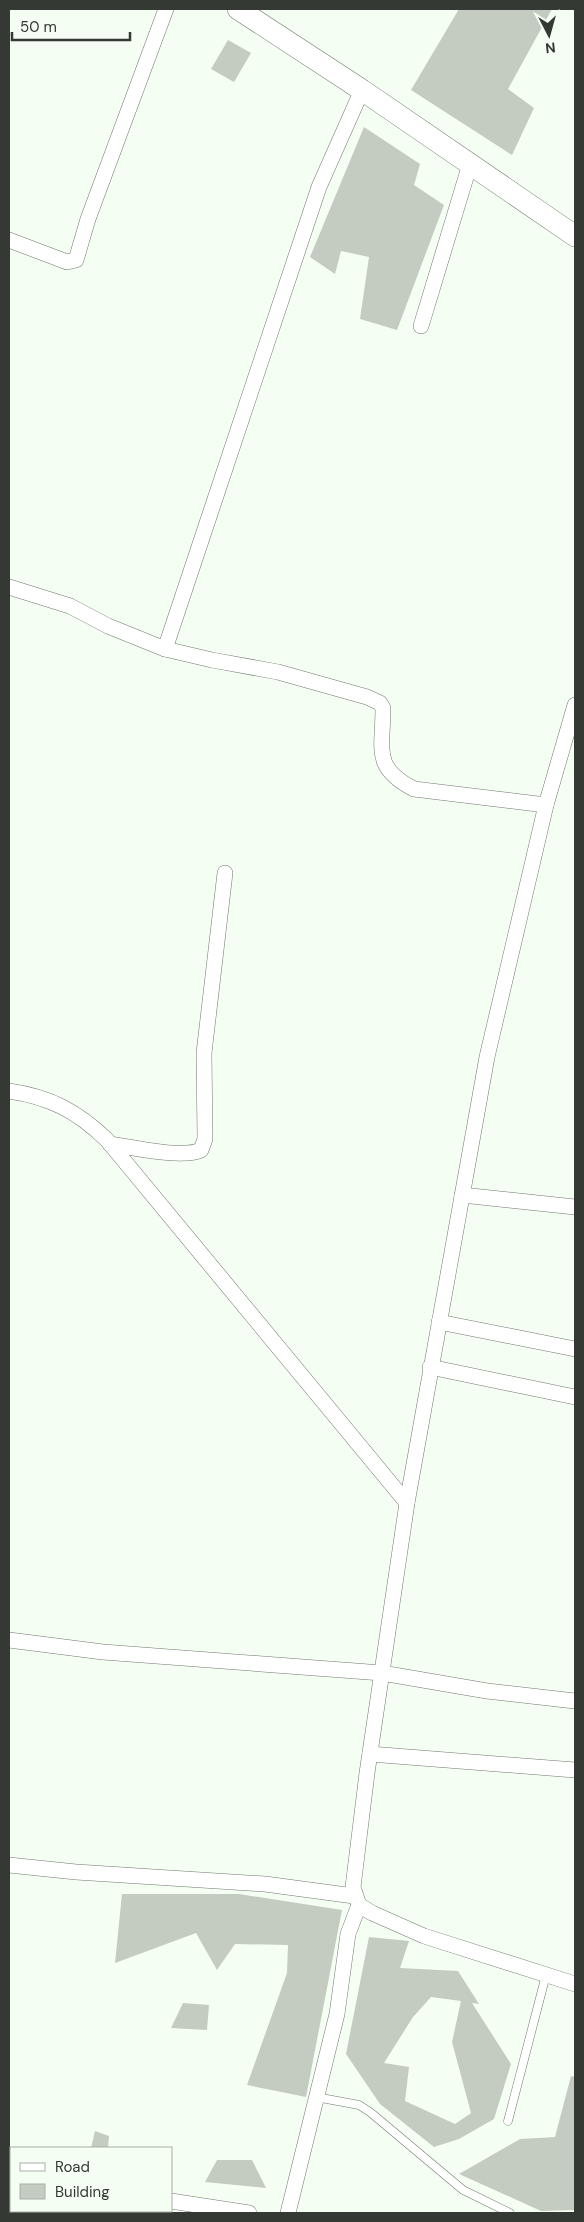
<svg xmlns="http://www.w3.org/2000/svg" width="584" height="2222" font-family="'DM Sans',sans-serif">
	<style>
		.building { fill: #c4ccc1; fill-rule: evenodd }
		.lines { fill: none; stroke-linecap: round; stroke-linejoin: round }
		.service-casing { stroke: #71796f; stroke-width: 9 }
		.minor-casing { stroke: #71796f; stroke-width: 16 }
		.secondary-casing { stroke: #71796f; stroke-width: 22 }
		.service { stroke: #fff; stroke-width: 8 }
		.minor { stroke: #fff; stroke-width: 15 }
		.secondary { stroke: #fff; stroke-width: 21 }
	</style>
	<rect width="100%" height="100%" fill="#f4fef2"/>
	<g class="building">
		<polygon points="459,9 552,9 508,89 534,108 512,155 411,90"/>
		<polygon points="228,40 251,53 234,82 211,69"/>
		<polygon points="364,127 420,164 414,185 444,205 397,330 360,319 369,257 341,251 335,274 310,257"/>
		<polygon points="122,1894 239,1894 342,1910 306,2097 247,2085 287,1973 288,1945 235,1944 217,1970 196,1933 115,1963"/>
		<path d="M369,1937L409,1941L400,1968L458,1971L479,2004L472,2003L511,2064L494,2119L459,2139L434,2147L380,2104L346,2054ZM431,1997L461,2001L452,2042L471,2113L455,2124L405,2101L409,2067L384,2063L413,2017Z"/>
		<polygon points="183,2003 209,2005 207,2030 171,2028"/>
		<polygon points="571,2076 575,2077 575,2210 541,2211 459,2174 520,2139 555,2137"/>
		<polygon points="95,2131 109,2136 108,2148 91,2148"/>
		<polygon points="217,2160 252,2160 266,2188 205,2182"/>
	</g>
	<g class="lines">
		<defs>
			<g id="service">
				<polyline points="316,2097 359,2105 370,2112 463,2190 510,2213"/>
				<polyline points="508,2121 546,1975"/>
			</g>
			<g id="minor">
				<polyline points="9,240 67,262 76,260 88,219 166,9"/>
				<polyline points="421,326 470,164"/>
				<path d="M9,587L70,606L108,626L165,649L212,660L278,672L367,697L380,703L383,708C383,749 372,768 414,789L546,805"/>
				<polyline points="165,649 319,187 362,90"/>
				<polyline points="575,705 546,805 487,1057 407,1503 367,1773 353,1887 359,1905 372,1913 424,1936 575,1984"/>
				<path d="M9,1091C50,1097 77,1111 107,1140L407,1503"/>
				<path d="M110,1144C131,1147 183,1159 201,1150L205,1139L204,1053L225,873"/>
				<polyline points="462,1195 575,1207"/>
				<polyline points="439,1322 575,1349"/>
				<polyline points="430,1367 575,1397"/>
				<polyline points="9,1640 103,1652 382,1673 487,1691 575,1701"/>
				<polyline points="370,1754 575,1770"/>
				<polyline points="9,1865 76,1872 265,1884 354,1896"/>
				<polyline points="171,2201 249,2213"/>
				<polyline points="288,2213 337,2014 348,1934 359,1905"/>
			</g>
			<polyline id="secondary" points="238,9 362,90 575,236"/>
		</defs>
		<use href="#service" class="service-casing"/>
		<use href="#minor" class="minor-casing"/>
		<use href="#secondary" class="secondary-casing"/>
		<use href="#service" class="service"/>
		<use href="#minor" class="minor"/>
		<use href="#secondary" class="secondary"/>
	</g>
	<rect width="584" height="2222" fill="none" stroke="#353934" stroke-width="20"/>
	<rect x="10" y="2147" width="162" height="65" fill="#f4fef2" stroke="#a8afa6"/>
	<rect x="20" y="2163" width="25" height="8" fill="#ffffff" stroke="#a8afa6"/>
	<text x="55" y="2172" font-size="15" fill="#353934">Road</text>
	<rect x="20" y="2184" width="25" height="15" fill="#c4ccc1" stroke="#a8afa6"/>
	<text x="55" y="2197" font-size="15" fill="#353934">Building</text>
	<g transform="translate(549 35) rotate(174)" stroke="#f4fef2" stroke-width="4" paint-order="stroke">
	<path d="M0-4L9 19L0 12L-9 19Z" fill="#353934"/>
	<text y="-8" font-size="14" font-weight="bold" text-anchor="middle" fill="#353934">N</text>
	</g>
	<path d="M12 32v8h118v-8" fill="none" stroke="#353934" stroke-width="2.5"/>
	<text x="20" y="32" font-size="15" fill="#353934" stroke="#f4fef2" stroke-width="4" paint-order="stroke">50 m</text>
</svg>
